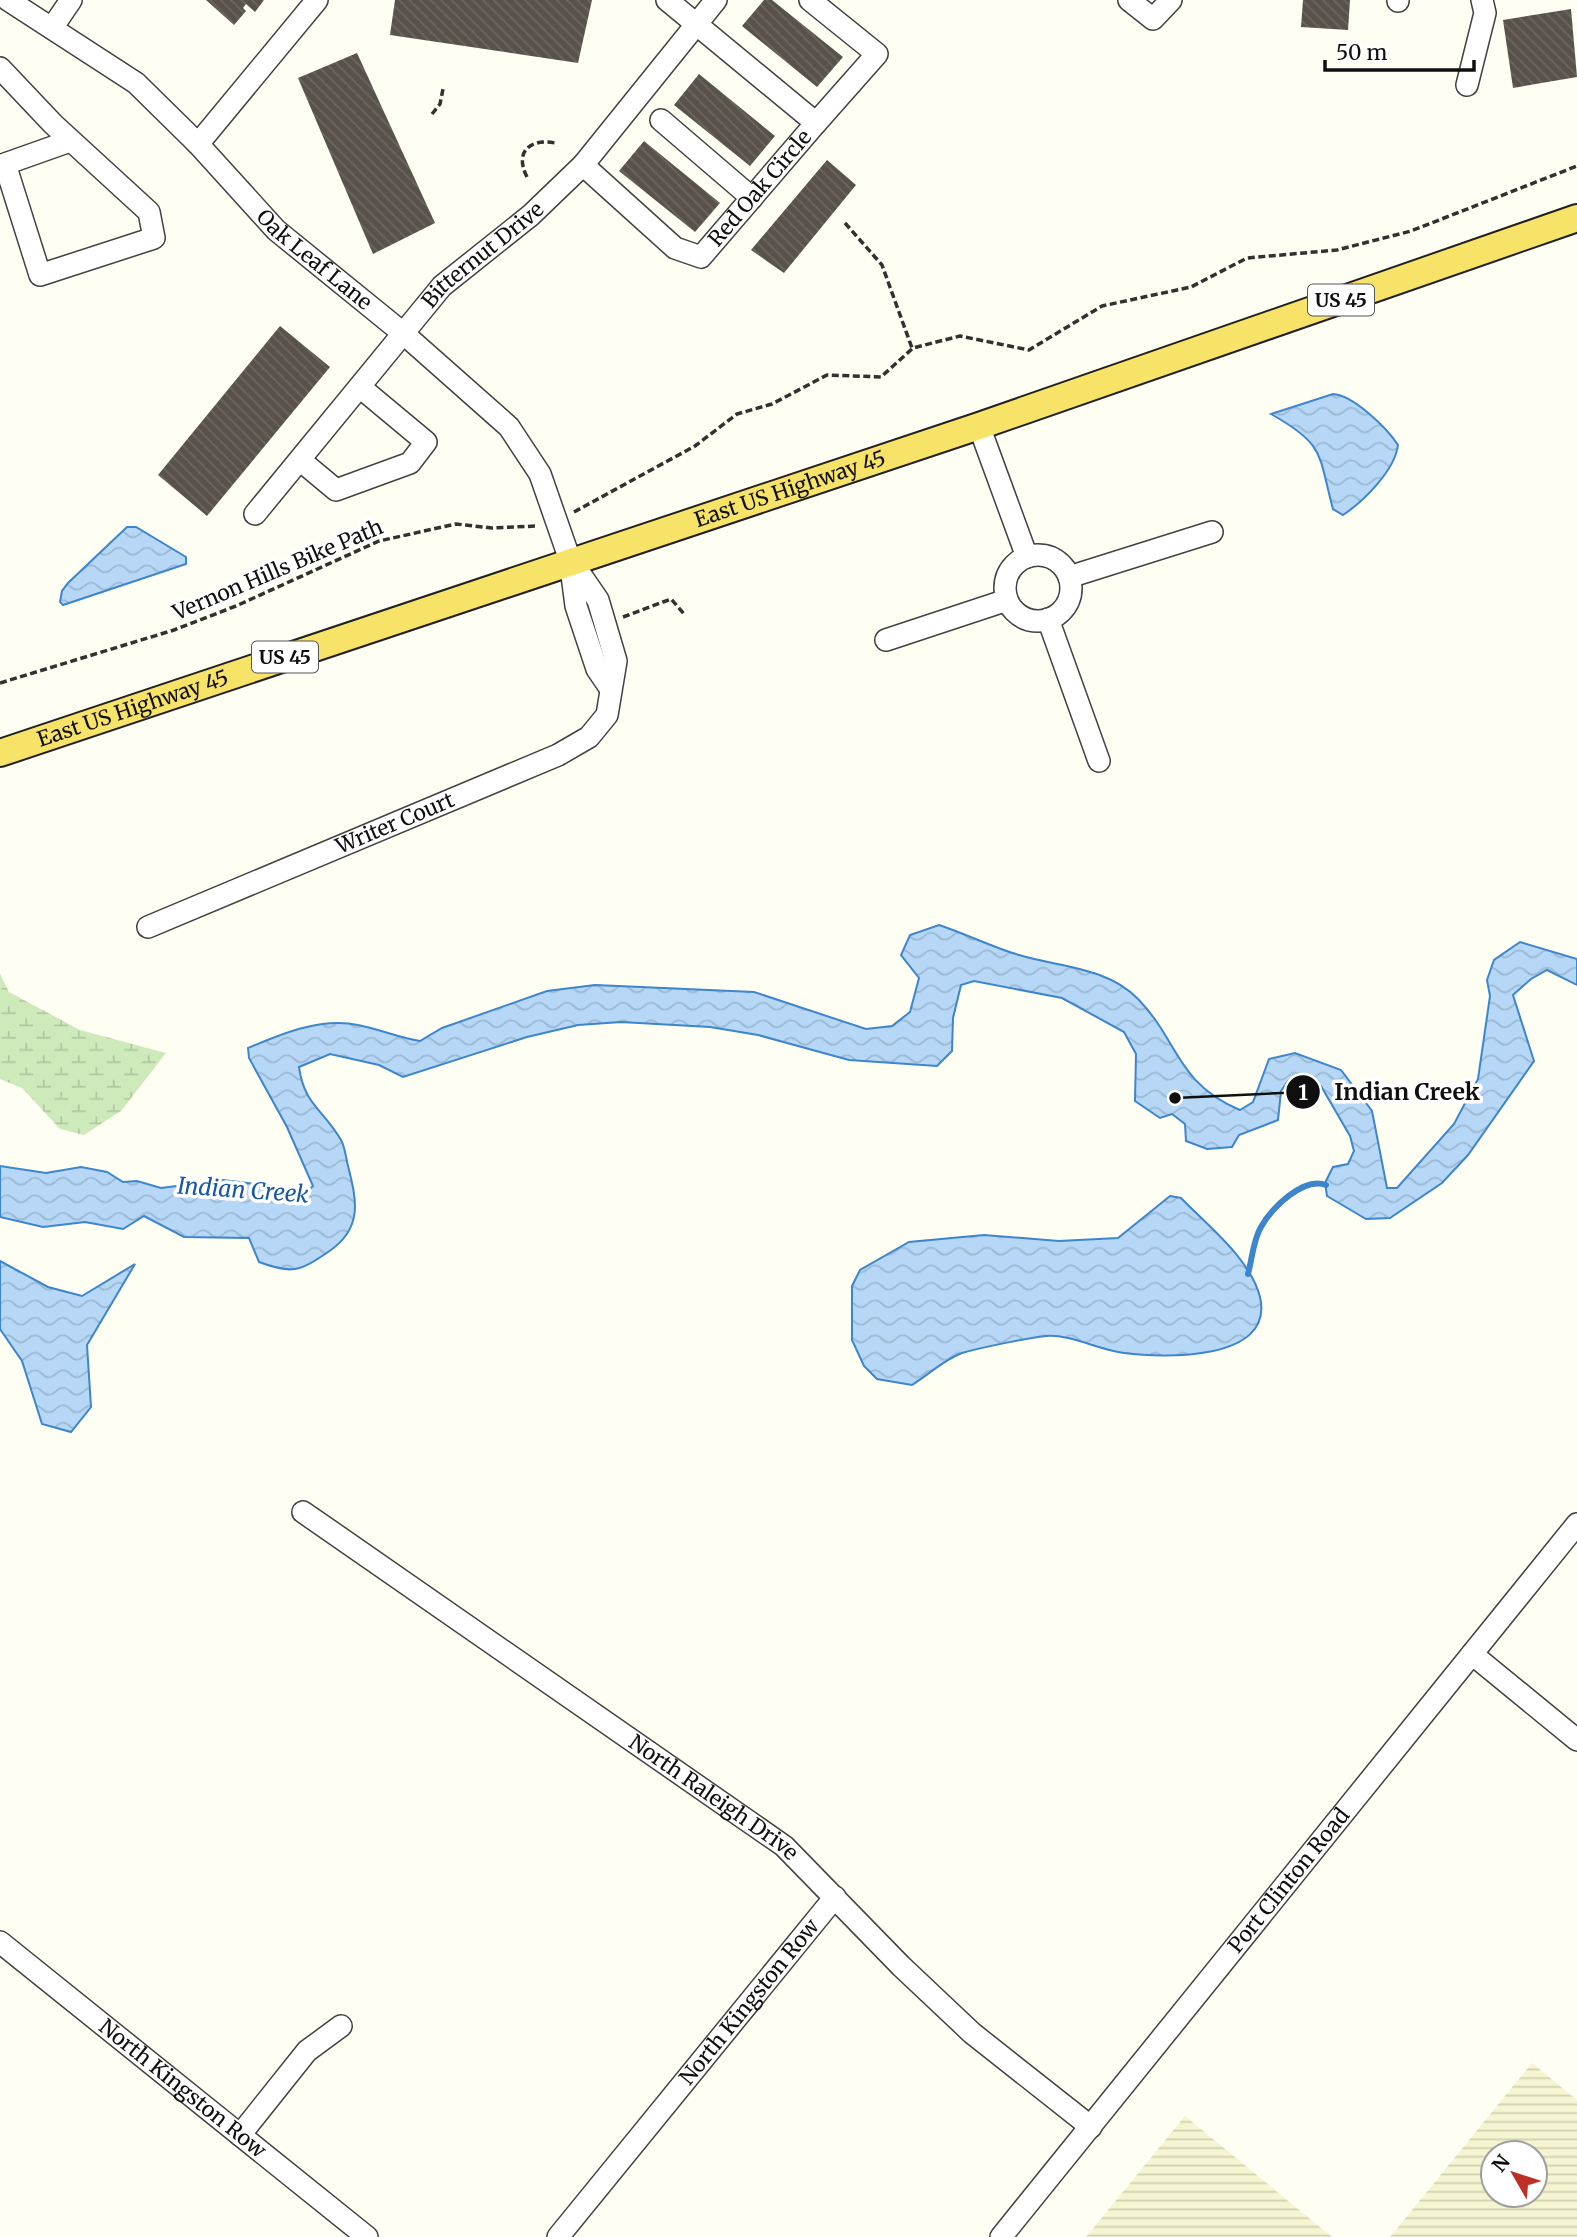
<svg xmlns="http://www.w3.org/2000/svg" width="1577" height="2237" font-family="Merriweather,serif">
	<style>
		.farmland { fill: url(#farmland-rules); fill-rule: evenodd }
		.wetland { fill: url(#wetland-marsh) }
		.water { fill: url(#water-waves); stroke: #3d85cd; stroke-width: 2 }
		.lines { fill: none; stroke-linecap: round; stroke-linejoin: round }
		.stream { stroke: #3d85cd; stroke-width: 6 }
		.building { fill: url(#building-back-hatch) }
		.minor-casing { stroke: #424242; stroke-width: 24 }
		.major-casing { stroke: #202020; stroke-width: 30 }
		.path { stroke: #313131; stroke-width: 3.5; stroke-dasharray: 7 3.5; stroke-linecap: butt }
		.minor { stroke: #fff; stroke-width: 21 }
		.major { stroke: #f8e369; stroke-width: 26 }
		.labels { text-anchor: middle; stroke-width: 7; stroke-linejoin: round; paint-order: stroke }
		.shield { fill: #fff; stroke: #575757; stroke-width: 2 }
		.shield-label { font-size: 19px; font-weight: bold; fill: #0f0f0f }
		.street-label { font-size: 21px; fill: #0f0f0f; stroke: #fff }
		.water-label { font-size: 23px; font-style: italic; fill: #1858a2; stroke: #fff }
		.leader { fill: none; stroke: #0f0f0f; stroke-width: 2.5 }
		.callout-dot { fill: #0f0f0f; stroke: #fff; stroke-width: 2.5 }
		.mark-label { font-size: 21px; text-anchor: middle; font-weight: bold; fill: #fff }
		.callout-label { font-size: 23px; text-anchor: middle; font-weight: bold; fill: #0f0f0f; stroke: #fff; stroke-width: 7; stroke-linejoin: round; paint-order: stroke }
	</style>
	<defs>
		<pattern id="farmland-rules" width="6" height="5" patternUnits="userSpaceOnUse" patternTransform="scale(1.75)"><rect width="6" height="5" fill="#f5f5d1"/><path d="M0 2.5h6" fill="none" stroke="#d1d1b2"/></pattern>
		<pattern id="wetland-marsh" width="20" height="14" patternUnits="userSpaceOnUse" patternTransform="scale(1.75)"><rect width="20" height="14" fill="#ceeabb"/><path d="M1 5h8M5 5V1M11 12h8M15 12V8" fill="none" stroke="#b0c8a0"/></pattern>
		<pattern id="water-waves" width="16" height="10" patternUnits="userSpaceOnUse" patternTransform="scale(1.75)"><rect width="16" height="10" fill="#b6d8f6"/><path d="M0 5q4-4 8 0t8 0" fill="none" stroke="#9bb8d2"/></pattern>
		<pattern id="building-back-hatch" width="6" height="6" patternUnits="userSpaceOnUse" patternTransform="scale(1.75)"><rect width="6" height="6" fill="#58524b"/><path d="M-1 5l2 2M0 0l6 6M5-1l2 2" fill="none" stroke="#6b6661"/></pattern>
	</defs>
	<rect width="100%" height="100%" fill="#fffef2"/>
	<g class="farmland">
		<path d="M1532,2063L1577,2100V2237H1390ZM1535,2153V2195H1493V2153Z"/>
		<polygon points="1185,2116 1332,2237 1086,2237"/>
	</g>
	<polygon class="wetland" points="0,974 9,992 80,1030 166,1053 121,1111 84,1135 60,1129 22,1088 0,1079"/>
	<g class="water">
		<path d="M1333,394C1353,395 1387,428 1398,445C1395,470 1364,501 1343,515L1333,509C1318,454 1326,445 1271,414Z"/>
		<polygon points="127,527 136,527 186,557 186,564 63,605 60,602 62,591 68,583"/>
		<path d="M939,925C966,934 992,947 1019,955C1059,967 1107,967 1138,999C1179,1041 1176,1083 1240,1110L1253,1102L1269,1059L1295,1053L1341,1070L1372,1111L1387,1188H1397L1454,1124L1478,1079L1490,996L1487,980L1494,960L1520,942L1577,959V985L1547,970L1531,979L1513,995L1534,1061L1468,1155L1442,1183L1390,1218L1366,1219L1327,1196L1325,1183L1333,1167L1348,1164L1354,1151L1350,1136L1321,1086L1308,1078L1288,1081L1281,1091L1278,1120L1239,1135L1232,1147L1207,1149L1186,1141L1185,1124L1172,1114L1160,1118L1135,1101L1136,1054L1124,1032L1062,998L974,981L961,985L953,1018L952,1051L937,1066L849,1060L758,1035L710,1027L621,1022L578,1025L527,1037L403,1077L379,1065L330,1054L299,1067C304,1105 324,1110 341,1140C345,1147 346,1158 348,1166C357,1201 363,1229 328,1252C299,1272 292,1274 259,1262L249,1238L184,1237L144,1216L123,1229L85,1222L43,1227L0,1217V1166L46,1173L81,1167L107,1172L123,1182L137,1181L161,1188L223,1180L255,1184L274,1196L301,1198L313,1186L287,1127L249,1058L248,1048C281,1034 321,1017 358,1025C379,1029 399,1038 420,1041L442,1028L547,991L595,985L754,992L866,1029L892,1026L910,1012L919,978L901,955L910,935Z"/>
		<path d="M1170,1196L1181,1198C1207,1225 1250,1258 1260,1297C1275,1362 1162,1358 1124,1353C1099,1350 1070,1334 1046,1336C1027,1338 979,1348 962,1353C945,1359 928,1375 912,1385L877,1379L864,1366L852,1340V1286L860,1270L909,1242L984,1235L1059,1241L1118,1238Z"/>
		<polygon points="0,1261 48,1287 82,1296 135,1264 87,1345 91,1407 71,1432 42,1424 22,1361 0,1329"/>
	</g>
	<g class="lines">
		<path class="stream" d="M1248,1274C1252,1260 1253,1240 1261,1227C1271,1209 1303,1176 1326,1185"/>
	</g>
	<g class="building">
		<polygon points="206,0 264,0 255,12 246,4 243,8 246,11 234,25"/>
		<polygon points="395,0 592,0 578,63 390,35"/>
		<polygon points="764,0 772,0 843,57 817,87 742,26"/>
		<polygon points="1303,0 1350,0 1348,30 1301,27"/>
		<polygon points="1571,9 1577,77 1513,88 1503,20"/>
		<polygon points="357,53 435,223 373,254 298,78"/>
		<polygon points="699,74 775,136 750,166 674,105"/>
		<polygon points="644,141 720,203 695,232 619,171"/>
		<polygon points="827,160 856,185 784,273 751,250"/>
		<polygon points="280,326 330,367 207,516 158,475"/>
	</g>
	<g class="lines">
		<defs>
			<g id="minor">
				<path id="s1" d="M8,0L136,83L198,144L276,230L404,334L509,427L540,474L570,560L576,606L597,669L610,688"/>
				<polyline points="810,0 877,54 816,123"/>
				<polyline points="1129,0 1153,19 1171,0"/>
				<polyline points="1398,1 1398,0"/>
				<polyline points="52,28 71,0"/>
				<polyline points="0,68 53,124 149,212 154,238 40,275 5,164 70,141"/>
				<polyline points="1467,85 1485,13 1482,0"/>
				<polyline points="661,120 752,198"/>
				<polyline points="198,144 317,0"/>
				<path id="s2" d="M583,165L675,248L701,257L816,123L667,0"/>
				<polyline points="979,426 1027,557"/>
				<polyline points="300,460 336,490 410,463 426,442 360,387"/>
				<path id="s3" d="M255,514L442,286L531,215L583,165L716,0"/>
				<circle cx="1038" cy="588" r="33"/>
				<polyline points="1069,577 1212,532"/>
				<polyline points="1048,619 1099,761"/>
				<polyline points="886,640 1007,600"/>
				<path id="s4" d="M148,927L558,755L589,737L607,715L616,661L598,600L572,562"/>
				<path id="s5" d="M303,1512L784,1846L901,1966L972,2033L1091,2127"/>
				<polyline points="1472,1654 1577,1740"/>
				<path id="s6" d="M0,1942L367,2237"/>
				<polyline points="240,2135 307,2051 341,2026"/>
				<path id="s7" d="M558,2237L835,1897"/>
				<path id="s8" d="M1001,2237L1577,1524"/>
			</g>
			<g id="major">
				<path id="s9" d="M0,753L979,426L1577,218"/>
			</g>
		</defs>
		<use href="#minor" class="minor-casing"/>
		<use href="#major" class="major-casing"/>
		<g class="path">
			<polyline points="432,114 440,104 443,89"/>
			<path d="M527,177C514,152 530,138 555,143"/>
			<polyline points="845,223 882,265 912,348"/>
			<polyline points="574,512 695,446 737,414 772,404 827,375 881,377 913,348 960,336 1029,350 1102,306 1191,287 1247,258 1337,250 1411,231 1577,166"/>
			<polyline points="623,617 671,599 685,615"/>
			<polyline points="0,683 174,630 236,606 379,541 456,524 492,528 537,526"/>
		</g>
		<use href="#minor" class="minor"/>
		<use href="#major" class="major"/>
	</g>
	<g class="labels">
		<g class="shield">
			<rect x="1308" y="284.5" width="66" height="31" rx="5"/>
			<rect x="252" y="641.5" width="66" height="31" rx="5"/>
		</g>
		<g class="shield-label">
			<text x="1341" y="307">US 45</text>
			<text x="285" y="664">US 45</text>
		</g>
		<g class="street-label">
			<text dy="7" stroke="none"><textPath href="#s2" startOffset="242">Red Oak Circle</textPath></text>
			<text dy="7" stroke="none"><textPath href="#s3" startOffset="346">Bitternut Drive</textPath></text>
			<text dy="7" stroke="none"><textPath href="#s1" startOffset="404">Oak Leaf Lane</textPath></text>
			<text dy="7" stroke="none"><textPath href="#s9" startOffset="833">East US Highway 45</textPath></text>
			<text transform="translate(278 570) rotate(-23)" y="7">Vernon Hills Bike Path</text>
			<text dy="7" stroke="none"><textPath href="#s9" startOffset="140">East US Highway 45</textPath></text>
			<text dy="7" stroke="none"><textPath href="#s4" startOffset="268">Writer Court</textPath></text>
			<text dy="7" stroke="none"><textPath href="#s5" startOffset="500">North Raleigh Drive</textPath></text>
			<text dy="7" stroke="none"><textPath href="#s8" startOffset="458">Port Clinton Road</textPath></text>
			<text dy="7" stroke="none"><textPath href="#s7" startOffset="303">North Kingston Row</textPath></text>
			<text dy="7" stroke="none"><textPath href="#s6" startOffset="234">North Kingston Row</textPath></text>
		</g>
		<g class="water-label">
			<text transform="translate(243 1190) rotate(4)" y="8">Indian Creek</text>
		</g>
	</g>
	<path class="leader" d="M1175 1098L1303 1092"/>
	<g class="callout-dot">
		<circle cx="1175" cy="1098" r="7"/>
		<circle cx="1303" cy="1092" r="18"/>
	</g>
	<g class="mark-label">
		<text x="1303" y="1100">1</text>
	</g>
	<g class="callout-label">
		<text x="1407" y="1100">Indian Creek</text>
	</g>
	<g transform="translate(1514 2174) rotate(309)"><circle r="33" fill="#ffffff" stroke="#9f9f9f" stroke-width="2"/>
	<path d="M0-5L12 26L0 18L-12 26Z" fill="#c02f27"/>
	<text y="-10" font-size="19" font-weight="bold" text-anchor="middle" fill="#0f0f0f">N</text>
	</g>
	<path d="M1325 60v10h149v-10" fill="none" stroke="#0f0f0f" stroke-width="3.5"/>
	<text x="1336" y="60" font-size="21" fill="#0f0f0f" stroke="#ffffff" stroke-width="5" paint-order="stroke">50 m</text>
</svg>
